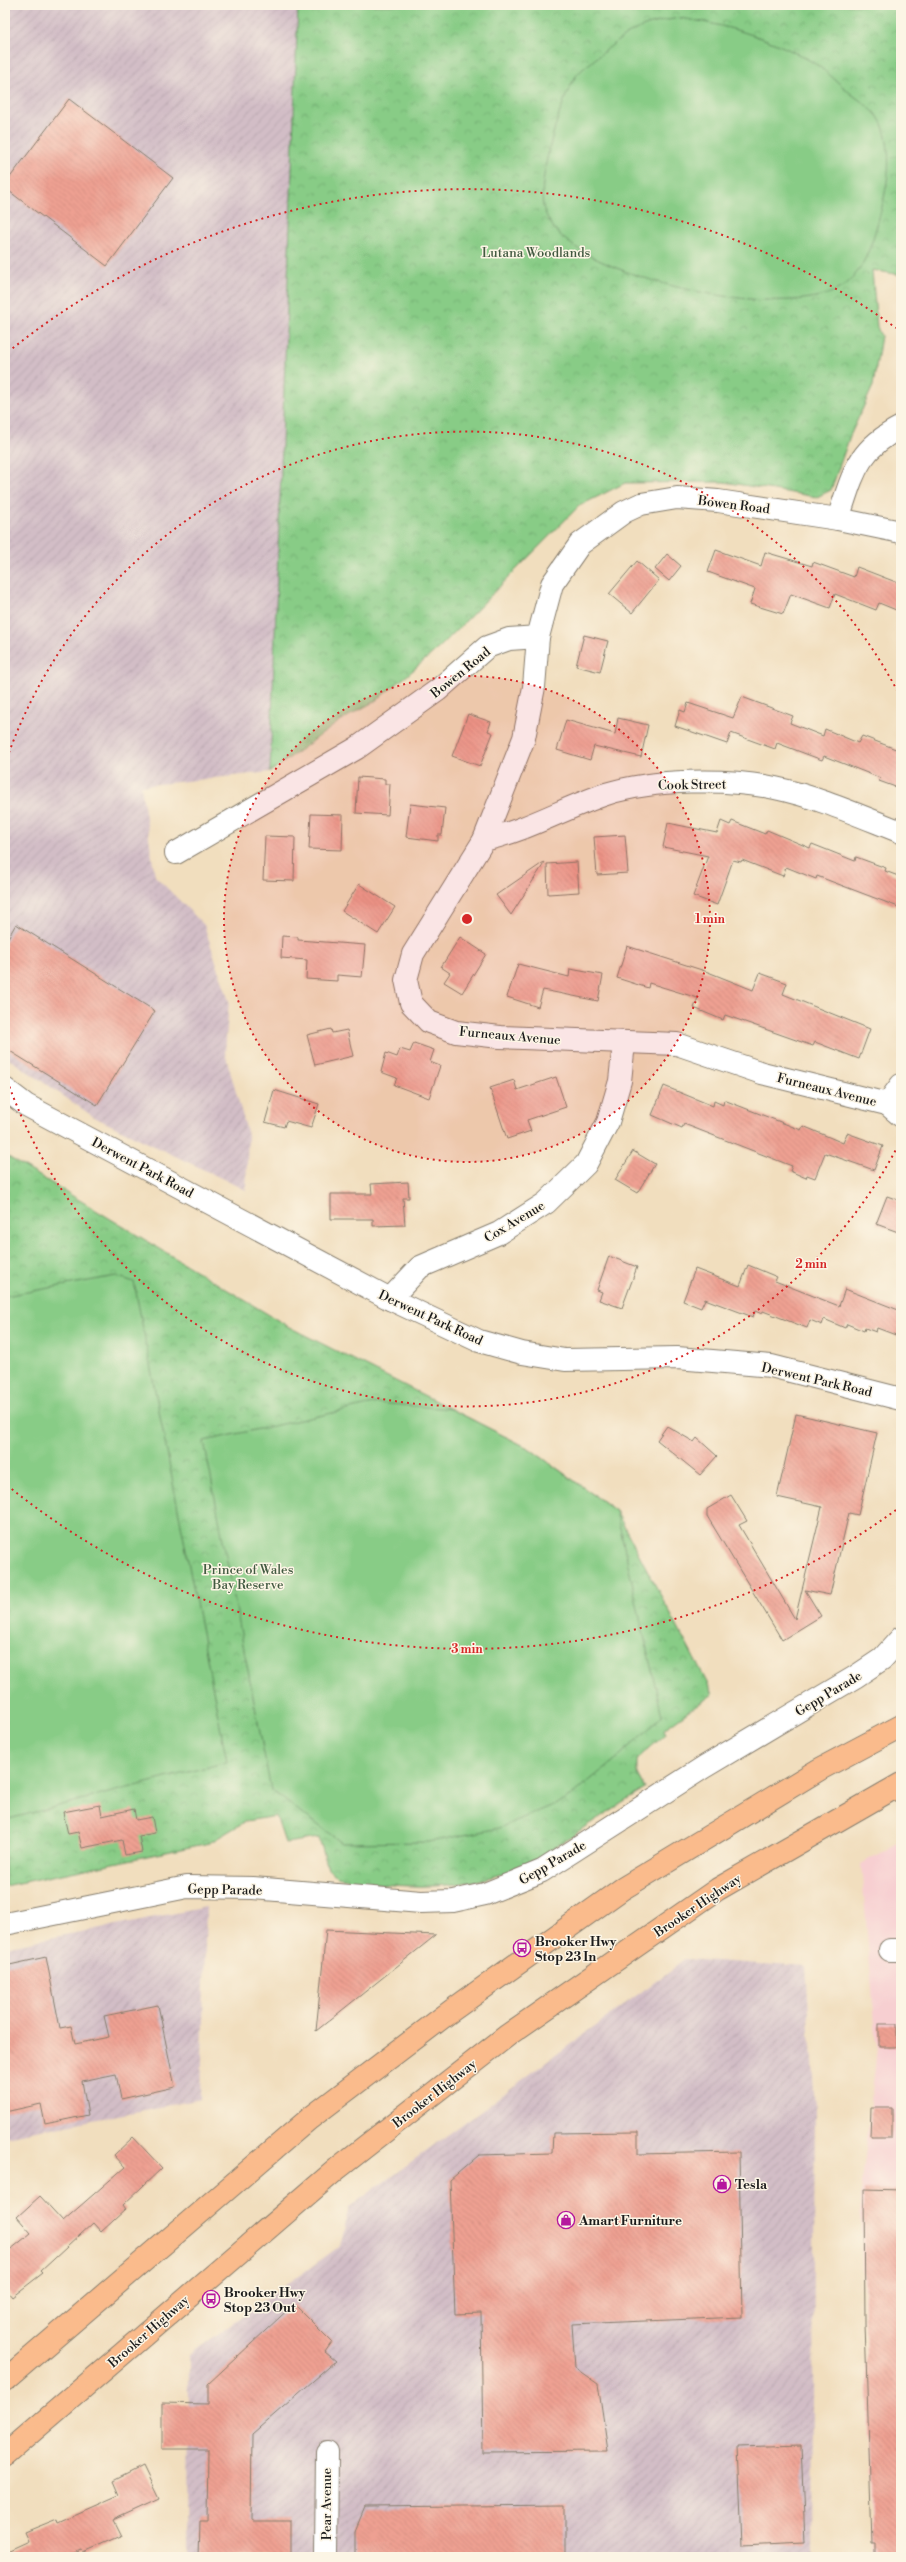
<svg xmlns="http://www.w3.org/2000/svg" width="906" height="2562" font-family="'Libre Bodoni',serif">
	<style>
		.built { fill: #f7cfd1 }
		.industrial { fill: url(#industrial-furrows) }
		.park { fill: url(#park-crowns); stroke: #527451 }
		.pitch { fill: #88cc86; stroke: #527451 }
		.building { fill: url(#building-back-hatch) }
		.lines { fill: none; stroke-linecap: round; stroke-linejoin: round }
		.minor-casing { stroke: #867d6d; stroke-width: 24 }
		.highway-casing { stroke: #867d6d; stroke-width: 24 }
		.minor { stroke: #fff; stroke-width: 22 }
		.highway { stroke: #fabb8c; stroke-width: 22 }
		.ring { fill: none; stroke: #d62828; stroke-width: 2; stroke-dasharray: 2 4 }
		.labels { text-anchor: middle; stroke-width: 3; stroke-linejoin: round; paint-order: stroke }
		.park-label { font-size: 13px; fill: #425a41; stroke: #fcf5e5 }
		.street-label { font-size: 13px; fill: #1c1c1c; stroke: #fcf5e5 }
		.poi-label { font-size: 13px; font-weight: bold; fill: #1c1c1c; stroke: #fcf5e5; text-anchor: start }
		.centre { fill: #d62828; stroke: #fcf5e5; stroke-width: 2 }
		.ring-label { font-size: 12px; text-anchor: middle; font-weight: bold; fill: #d62828; stroke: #fcf5e5; stroke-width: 3; stroke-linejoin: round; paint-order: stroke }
	</style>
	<defs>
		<pattern id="industrial-furrows" width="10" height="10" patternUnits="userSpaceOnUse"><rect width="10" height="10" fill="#d2bdc6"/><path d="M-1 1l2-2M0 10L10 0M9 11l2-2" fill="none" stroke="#b4a2aa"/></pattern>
		<pattern id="park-crowns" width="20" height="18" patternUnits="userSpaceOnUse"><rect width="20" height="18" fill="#88cc86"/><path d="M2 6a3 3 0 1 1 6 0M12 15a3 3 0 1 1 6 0" fill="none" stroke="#75af73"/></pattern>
		<pattern id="building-back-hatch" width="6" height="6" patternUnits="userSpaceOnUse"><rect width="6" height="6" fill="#eea092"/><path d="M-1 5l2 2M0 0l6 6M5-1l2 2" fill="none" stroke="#cc897d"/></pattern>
	</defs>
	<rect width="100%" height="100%" fill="#fcf5e5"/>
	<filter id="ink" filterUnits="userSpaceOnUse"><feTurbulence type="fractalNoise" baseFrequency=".025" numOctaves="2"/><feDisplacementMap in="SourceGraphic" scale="8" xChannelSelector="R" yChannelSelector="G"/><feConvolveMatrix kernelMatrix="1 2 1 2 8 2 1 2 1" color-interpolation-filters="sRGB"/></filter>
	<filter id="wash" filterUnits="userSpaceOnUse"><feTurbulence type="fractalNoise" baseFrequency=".012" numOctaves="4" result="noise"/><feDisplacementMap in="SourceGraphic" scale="16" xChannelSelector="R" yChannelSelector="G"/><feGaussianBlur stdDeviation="0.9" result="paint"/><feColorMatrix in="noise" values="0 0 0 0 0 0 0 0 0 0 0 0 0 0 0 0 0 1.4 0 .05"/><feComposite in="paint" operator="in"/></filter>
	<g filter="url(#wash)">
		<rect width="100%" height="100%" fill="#f1debe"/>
		<polygon class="built" points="901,1841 901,2557 871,2557 861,2193 877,2047 861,1864"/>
		<g class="industrial">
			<polygon points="5,5 298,5 270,772 141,786 155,876 204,925 229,1001 225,1053 248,1135 246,1190 94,1117 5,1056"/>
			<polygon points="206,1907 201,2099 5,2137 5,1947"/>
			<polygon points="686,1959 806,1967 815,2108 812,2557 188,2557 189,2355 340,2246 350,2207"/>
		</g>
		<g class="park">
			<polygon points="298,5 901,5 901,275 872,270 877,327 881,336 873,386 850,436 831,490 817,497 724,482 625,483 579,506 441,646 404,678 375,701 340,721 270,772"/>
			<path d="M5,1155L289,1327L530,1449L616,1511L713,1694L664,1729L666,1734L637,1759V1774L645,1789C625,1801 605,1814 586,1826C569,1838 553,1850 535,1860C470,1893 405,1890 336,1877L328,1868L319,1838L285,1843L276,1816L246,1821L209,1843L5,1886Z"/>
		</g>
		<g class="pitch">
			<path d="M679,18C723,24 768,37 807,59C823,67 837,82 850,93C863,103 880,113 884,129C893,158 887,189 879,218C872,243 863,277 837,290C781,320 593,280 554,228C550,223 544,212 543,206C538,177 560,100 576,76C581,69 590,64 595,59C628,32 636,25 679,18Z"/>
			<polygon points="116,1276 134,1282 227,1762 5,1820 5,1296"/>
			<polygon points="378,1403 451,1409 530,1449 616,1511 662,1716 615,1760 565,1800 499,1828 429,1842 342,1843 271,1790 204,1441"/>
		</g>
		<g id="blocks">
			<g class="building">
				<polygon points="69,99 173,178 107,266 5,188 5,184"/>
				<polygon points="716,550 761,566 765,552 812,566 813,562 854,577 857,567 901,584 901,612 879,603 876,610 835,594 830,608 791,594 783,614 750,604 755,589 708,572"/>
				<polygon points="667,554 681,566 669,581 655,569"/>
				<polygon points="637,561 659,580 632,613 609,594"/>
				<polygon points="584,635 608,641 600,672 576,666"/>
				<polygon points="742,697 793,716 790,723 823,736 825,729 858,743 862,736 901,751 901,789 879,781 880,778 824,756 822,760 777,743 775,749 731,733 727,744 675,726 680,710 685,712 688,703 733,718"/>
				<polygon points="468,714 491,722 488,731 493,733 480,766 452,756"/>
				<polygon points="618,718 648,725 641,757 594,746 590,760 557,750 566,720 615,734"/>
				<polygon points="358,777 385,779 385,784 390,784 388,815 356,813"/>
				<polygon points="410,804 445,808 442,835 438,835 438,841 406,837"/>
				<polygon points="311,814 343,815 342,850 309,849"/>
				<polygon points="721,821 730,825 732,821 765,834 767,830 810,848 812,844 855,861 856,857 886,868 885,871 901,877 901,908 817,876 816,879 786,867 783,876 742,860 741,862 733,860 717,905 693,896 708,856 663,847 668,823 717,833"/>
				<polygon points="625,835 628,873 597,875 594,837"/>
				<polygon points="265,836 295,837 294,881 263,880"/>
				<polygon points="544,862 545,862 511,915 496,895"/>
				<polygon points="577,862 579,892 548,894 547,864"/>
				<polygon points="359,884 395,907 378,934 342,911"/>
				<polygon points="16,924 155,1011 97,1105 5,1048 5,943"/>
				<polygon points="282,936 298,937 298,940 365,945 362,977 337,975 337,981 306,979 307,960 281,958"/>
				<polygon points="460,937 486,954 462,993 444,982 450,973 441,967"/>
				<polygon points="627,946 708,972 753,990 760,973 787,983 783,994 870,1029 859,1059 815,1042 813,1046 725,1015 723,1020 694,1008 698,998 649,983 648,988 617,978"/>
				<polygon points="518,964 569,977 570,969 603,975 598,1001 543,990 538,1007 507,997"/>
				<polygon points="331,1029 332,1033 347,1030 353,1056 315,1065 307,1035"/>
				<polygon points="414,1043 434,1050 430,1062 440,1066 429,1098 394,1085 397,1078 381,1072 386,1053 397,1057 400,1049 410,1052"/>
				<polygon points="556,1077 566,1107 527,1120 531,1131 507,1139 490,1088 514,1080 517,1090"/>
				<polygon points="664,1086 713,1106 714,1101 723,1105 724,1100 801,1130 803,1126 843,1143 847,1133 883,1146 874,1170 825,1153 815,1178 807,1175 806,1178 790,1171 792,1166 684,1124 682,1128 652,1115"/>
				<polygon points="274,1090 319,1104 311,1128 286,1121 284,1127 265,1122"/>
				<polygon points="633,1151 655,1164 637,1193 615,1180"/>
				<polygon points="408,1182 409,1198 403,1198 405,1225 373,1226 373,1219 331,1219 331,1194 372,1194 371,1184"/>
				<polygon points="887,1196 901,1201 901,1233 876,1224"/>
				<polygon points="609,1256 637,1267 622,1308 599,1300 602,1292 597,1290"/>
				<polygon points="748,1265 777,1277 775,1281 839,1306 845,1289 901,1311 901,1337 877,1328 876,1332 865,1328 864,1331 847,1324 845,1328 824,1319 822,1325 810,1320 807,1328 763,1311 762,1314 755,1311 753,1317 705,1299 701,1308 683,1301 695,1269 740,1286"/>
				<polygon points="796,1414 877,1433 858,1515 849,1513 830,1595 805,1590 821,1616 782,1640 707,1516 707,1509 731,1495 747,1521 739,1525 795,1619 822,1507 777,1497"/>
				<polygon points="667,1426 694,1442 697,1438 717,1456 700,1475 657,1440"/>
				<polygon points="100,1805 102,1816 134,1809 136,1820 152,1817 155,1833 139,1836 142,1852 125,1855 122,1840 82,1848 78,1832 68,1834 63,1812"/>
				<polygon points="326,1930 436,1935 316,2031"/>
				<polygon points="46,1957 60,2028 71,2026 75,2044 109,2037 104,2016 158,2005 175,2087 121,2099 116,2074 82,2081 88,2115 45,2124 41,2104 5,2112 5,1966"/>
				<rect x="879" y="2024" width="18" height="23"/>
				<polygon points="871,2108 892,2108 892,2137 870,2137"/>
				<polygon points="638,2132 638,2154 739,2152 742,2317 572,2324 575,2368 598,2384 608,2451 483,2452 481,2313 455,2314 450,2180 479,2155 552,2153 553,2133"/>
				<polygon points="133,2137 162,2168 123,2205 126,2209 101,2232 93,2223 41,2271 43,2273 12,2297 5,2288 5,2254 31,2233 17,2217 40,2196 63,2221 125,2167 114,2155"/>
				<polygon points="864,2189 901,2190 901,2557 875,2557 875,2544 872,2544 865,2324"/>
				<polygon points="294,2304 332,2342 325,2352 336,2361 252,2434 251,2521 290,2521 290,2557 199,2557 200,2521 207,2521 208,2449 162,2449 162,2403 208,2404 208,2384"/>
				<polygon points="801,2445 805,2542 742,2545 738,2447"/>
				<polygon points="143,2466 159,2499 113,2520 121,2536 84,2552 83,2549 62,2557 5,2557 5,2552 29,2541 25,2532 57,2519 58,2522 119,2495 113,2481"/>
				<polygon points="565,2505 565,2557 355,2557 355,2531 365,2507"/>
			</g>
		</g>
	</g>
	<g filter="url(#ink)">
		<use href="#blocks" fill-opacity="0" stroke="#867d6d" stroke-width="1"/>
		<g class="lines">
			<defs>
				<g id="minor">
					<path d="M838,519C853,475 856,450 901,427"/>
					<path d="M484,840C528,830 564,808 606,794C654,779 726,778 775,788C818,797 860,816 901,832"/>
					<polyline points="176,853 357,748 438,690 487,647 509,639 538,637"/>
					<polyline points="901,1085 887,1104 901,1116"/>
					<polyline points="5,1089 26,1105 390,1299 479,1341 522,1353 565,1360 677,1358 771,1366 901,1399"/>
					<polyline points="887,1104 762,1073 677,1044 500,1037 456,1032 429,1022 411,1003 406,980 413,954 484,840 524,738 534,687 538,637 552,584 580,544 624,512 641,504 677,498 718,501 838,519 901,532"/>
					<polyline points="390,1299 420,1267 499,1233 546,1203 586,1164 608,1122 620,1081 624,1043"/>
					<polyline points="5,1924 187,1887 253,1888 421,1902 453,1901 485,1894 542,1871 704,1767 855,1677 882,1659 901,1638"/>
					<polyline points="890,1950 901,1950"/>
					<polyline points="326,2557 327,2452"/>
				</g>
				<g id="highway">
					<polyline points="5,2380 309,2119 451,2011 622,1889 820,1769 901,1726"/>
					<polyline points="5,2455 338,2168 508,2035 718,1889 901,1784"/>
				</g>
			</defs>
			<use href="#minor" class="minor-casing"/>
			<use href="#highway" class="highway-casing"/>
			<use href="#minor" class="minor"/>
			<use href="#highway" class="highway"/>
		</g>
	</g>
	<circle cx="467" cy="919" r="243" fill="#d62828" fill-opacity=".12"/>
	<g class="ring">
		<circle cx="467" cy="919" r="243"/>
		<path d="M901 1140A487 487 0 0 1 5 1074M5 764A487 487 0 0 1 901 698"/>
		<path d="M896 1510A730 730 0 0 1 8 1486M8 352A730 730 0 0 1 896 328"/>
	</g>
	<defs>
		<symbol id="bus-ring" viewBox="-11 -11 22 22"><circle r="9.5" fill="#fcf5e5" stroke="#b5179e" stroke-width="1.5"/><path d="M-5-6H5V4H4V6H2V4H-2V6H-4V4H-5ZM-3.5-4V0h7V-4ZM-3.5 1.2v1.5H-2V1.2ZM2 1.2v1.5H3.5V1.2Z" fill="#b5179e"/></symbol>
		<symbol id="shop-ring" viewBox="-11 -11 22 22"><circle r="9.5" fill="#fcf5e5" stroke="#b5179e" stroke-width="1.5"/><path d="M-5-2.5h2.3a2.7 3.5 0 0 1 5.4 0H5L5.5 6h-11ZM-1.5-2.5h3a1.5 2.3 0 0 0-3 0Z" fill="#b5179e"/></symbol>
	</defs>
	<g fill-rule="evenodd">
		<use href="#bus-ring" x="512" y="1938" width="20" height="20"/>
		<use href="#shop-ring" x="712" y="2174" width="20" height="20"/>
		<use href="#shop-ring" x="556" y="2210" width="20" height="20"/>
		<use href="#bus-ring" x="201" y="2289" width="20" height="20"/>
	</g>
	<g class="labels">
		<g class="park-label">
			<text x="536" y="257">Lutana Woodlands</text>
			<text x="248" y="1574">Prince of Wales<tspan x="248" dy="15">Bay Reserve</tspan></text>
		</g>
		<g class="street-label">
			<text transform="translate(734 504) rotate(7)" y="5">Bowen Road</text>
			<text transform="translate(460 672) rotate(-39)" y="5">Bowen Road</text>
			<text transform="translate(692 784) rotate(-1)" y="5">Cook Street</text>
			<text transform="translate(510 1035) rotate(5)" y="5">Furneaux Avenue</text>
			<text transform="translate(827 1089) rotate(14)" y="5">Furneaux Avenue</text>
			<text transform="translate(143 1167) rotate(28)" y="5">Derwent Park Road</text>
			<text transform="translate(514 1221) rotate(-31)" y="5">Cox Avenue</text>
			<text transform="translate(431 1317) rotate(25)" y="5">Derwent Park Road</text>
			<text transform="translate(817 1379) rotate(13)" y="5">Derwent Park Road</text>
			<text transform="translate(828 1693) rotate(-31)" y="5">Gepp Parade</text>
			<text transform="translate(552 1862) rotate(-30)" y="5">Gepp Parade</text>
			<text transform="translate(225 1889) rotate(1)" y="5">Gepp Parade</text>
			<text transform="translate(697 1905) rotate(-34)" y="5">Brooker Highway</text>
			<text transform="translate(434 2093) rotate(-38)" y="5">Brooker Highway</text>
			<text transform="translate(148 2331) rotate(-41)" y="5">Brooker Highway</text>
			<text transform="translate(326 2504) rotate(-90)" y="5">Pear Avenue</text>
		</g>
		<g class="poi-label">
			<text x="535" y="1946">Brooker Hwy<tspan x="535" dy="15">Stop 23 In</tspan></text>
			<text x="735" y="2189">Tesla</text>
			<text x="579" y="2225">Amart Furniture</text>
			<text x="224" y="2297">Brooker Hwy<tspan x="224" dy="15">Stop 23 Out</tspan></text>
		</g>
	</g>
	<circle cx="467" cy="919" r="6" class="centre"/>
	<g class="ring-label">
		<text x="710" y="923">1 min</text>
		<text x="811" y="1268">2 min</text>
		<text x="467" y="1653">3 min</text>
	</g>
	<rect width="906" height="2562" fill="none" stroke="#fcf5e5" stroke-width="20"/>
</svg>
